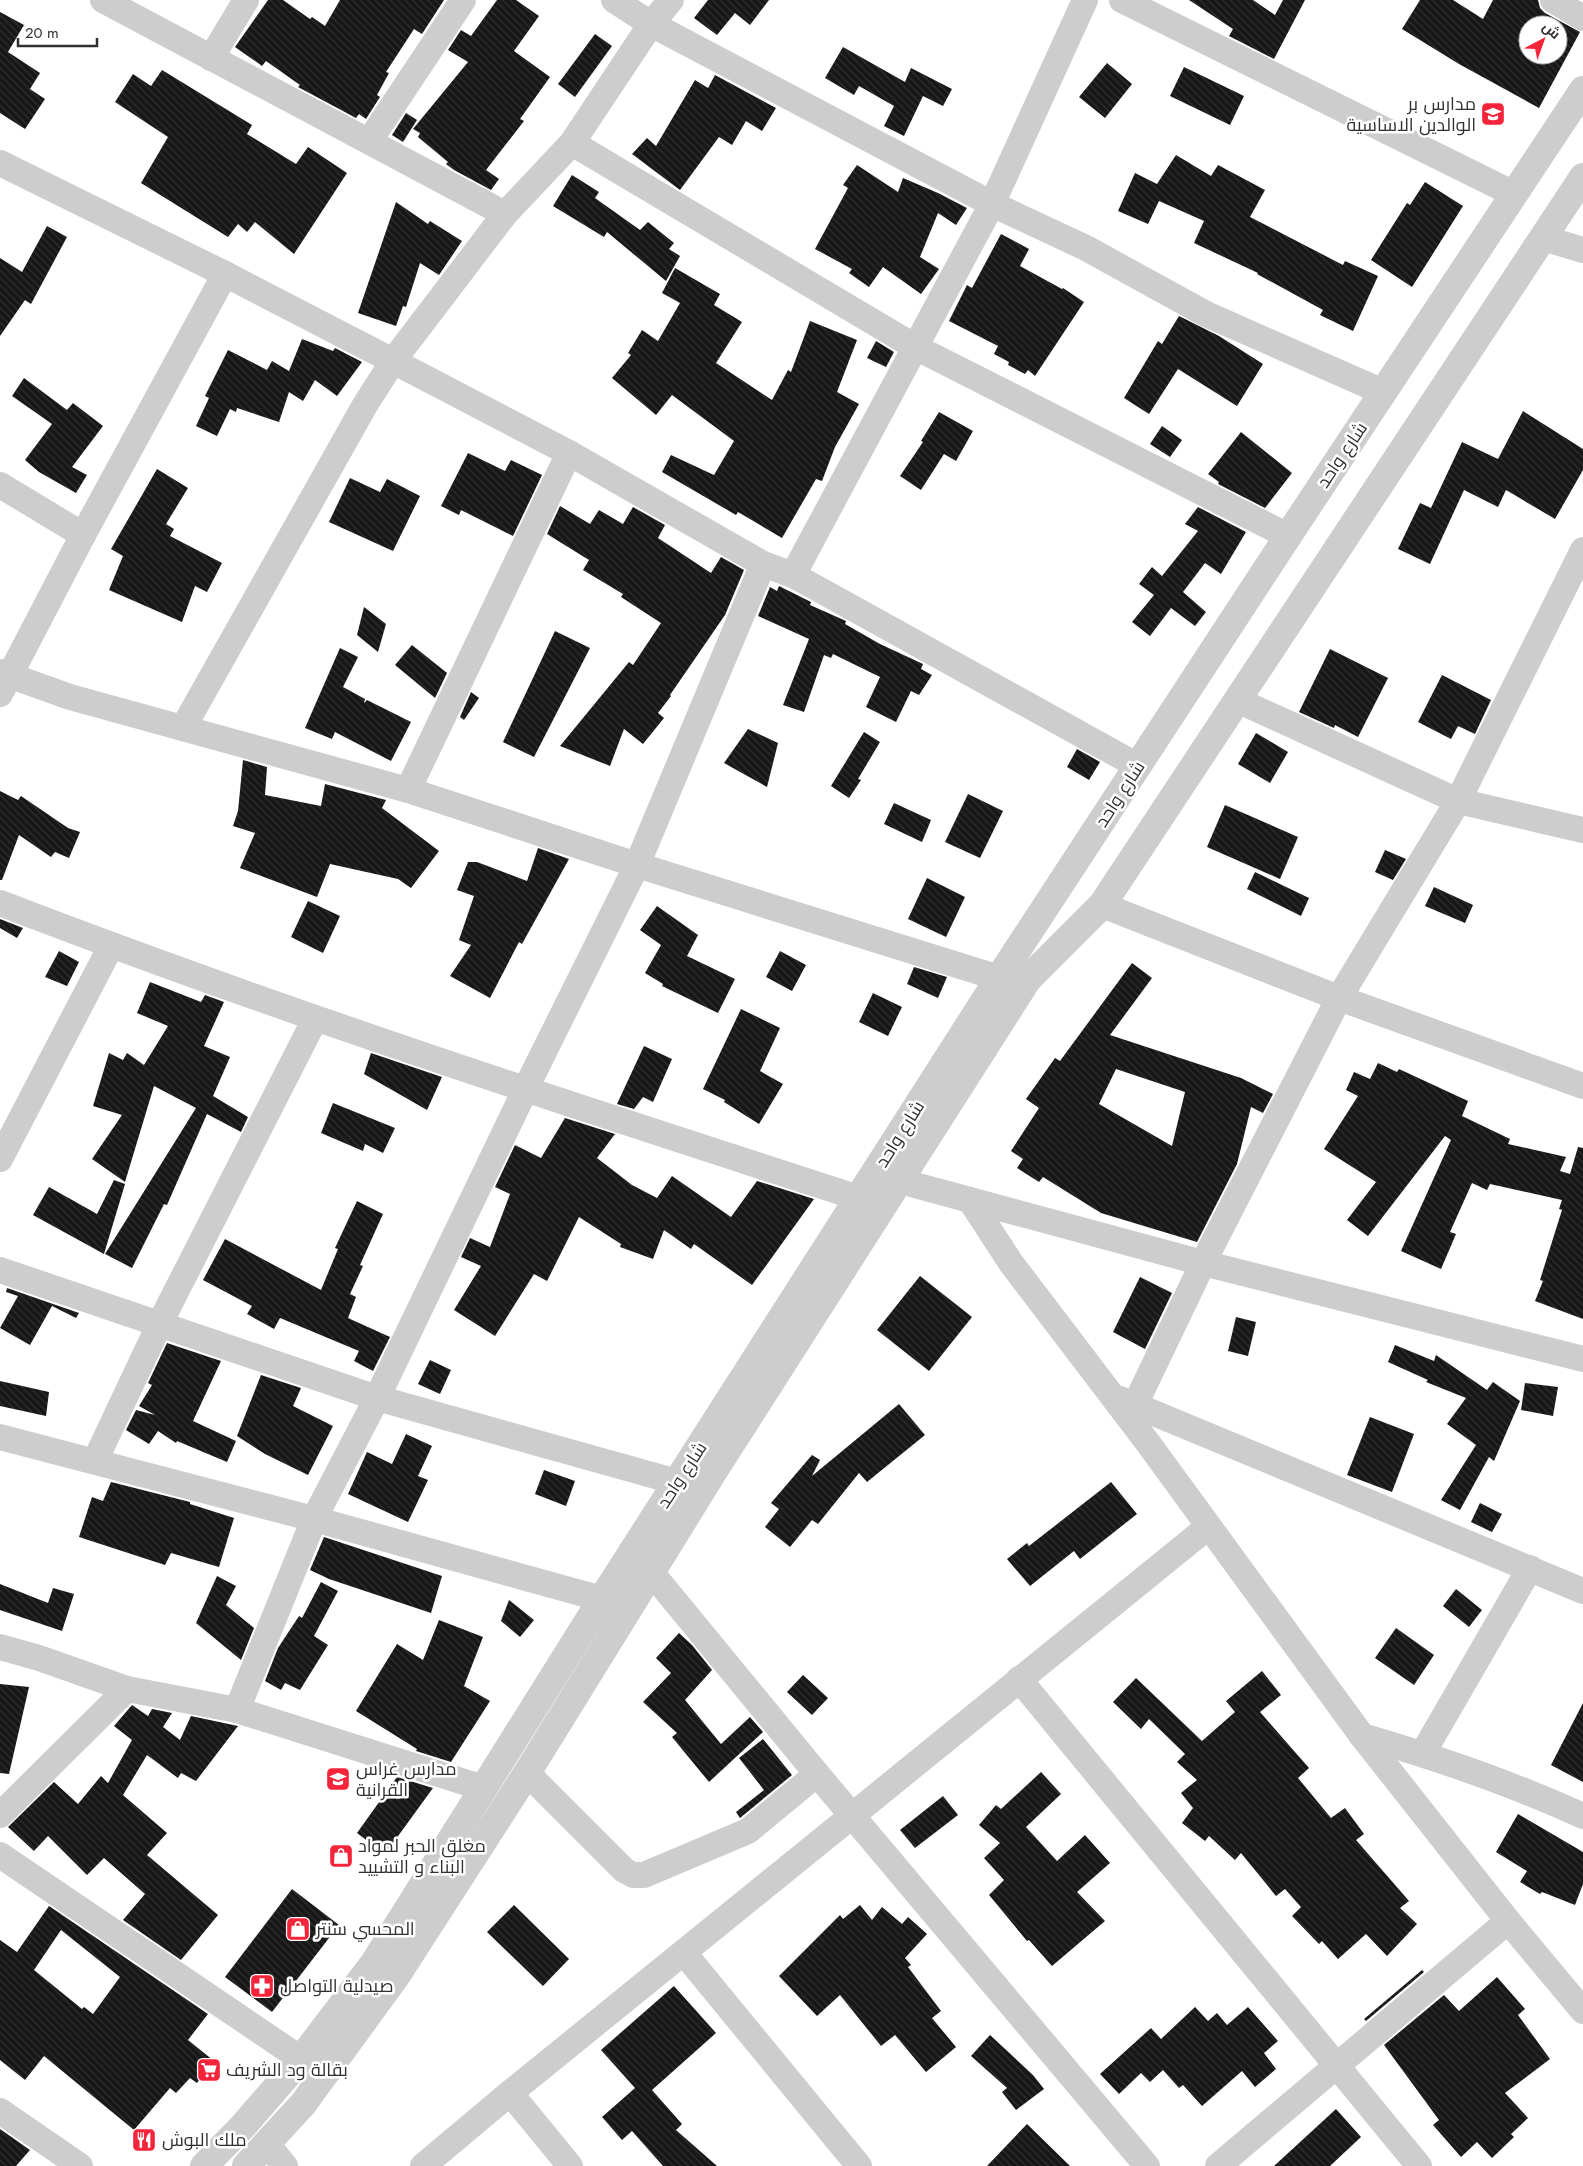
<svg xmlns="http://www.w3.org/2000/svg" width="1583" height="2166" font-family="Jost,Cairo,sans-serif">
	<style>
		.building { fill: url(#building-back-hatch); fill-rule: evenodd }
		.lines { fill: none; stroke-linecap: round; stroke-linejoin: round }
		.minor { stroke: #cdcdcd; stroke-width: 26 }
		.tertiary { stroke: #cdcdcd; stroke-width: 28 }
		.labels { text-anchor: middle; stroke-width: 5; stroke-linejoin: round; paint-order: stroke }
		.poi-label { font-size: 18px; fill: #303030; stroke: #fff; text-anchor: start }
		.street-label { font-size: 18px; fill: #303030; stroke: #fff }
	</style>
	<defs>
		<pattern id="building-back-hatch" width="6" height="6" patternUnits="userSpaceOnUse" patternTransform="scale(1.25)"><rect width="6" height="6" fill="#171717"/><path d="M-1 5l2 2M0 0l6 6M5-1l2 2" fill="none" stroke="#303030"/></pattern>
	</defs>
	<rect width="100%" height="100%" fill="#fff"/>
	<g class="building">
		<polygon points="268,0 283,0 310,19 312,17 325,26 340,0 444,0 422,34 414,29 386,72 389,73 377,95 380,97 366,119 359,114 356,118 298,87 300,85 266,61 262,66 235,47"/>
		<polygon points="497,0 516,0 539,16 514,51 550,77 520,119 524,121 486,170 499,179 491,190 454,170 446,164 448,162 418,137 420,133 413,129 468,62 448,50 461,30 471,36"/>
		<polygon points="708,0 769,0 750,25 735,13 717,35 694,18"/>
		<polygon points="1189,0 1253,0 1275,15 1283,0 1305,0 1274,59 1229,36 1233,29"/>
		<path d="M1420,0H1453L1483,19L1493,0H1538L1540,8L1545,13L1580,32L1539,108L1459,64L1402,29ZM1528,25H1558V55H1528Z"/>
		<polygon points="0,12 24,25 8,52 40,73 30,89 45,99 25,129 0,113"/>
		<polygon points="595,34 612,46 575,97 558,84"/>
		<polygon points="843,47 905,82 911,68 952,89 943,106 923,96 904,136 884,126 894,106 859,86 854,95 825,78"/>
		<polygon points="1107,63 1132,84 1105,118 1079,97"/>
		<polygon points="1184,67 1244,96 1230,125 1170,96"/>
		<polygon points="162,70 252,125 247,134 296,164 308,147 347,173 294,254 255,222 247,232 238,224 228,237 141,183 168,137 115,102 133,74 151,86"/>
		<polygon points="715,75 776,108 762,131 746,121 732,145 719,137 680,190 632,154 647,138 656,146 695,80 708,88"/>
		<polygon points="406,113 417,120 403,142 392,135"/>
		<polygon points="1176,155 1211,176 1218,165 1265,190 1250,217 1343,265 1345,261 1378,276 1353,331 1320,315 1323,310 1257,274 1258,273 1194,243 1204,221 1159,201 1148,224 1118,211 1135,173 1157,184"/>
		<polygon points="857,165 898,192 903,178 938,193 967,208 956,225 938,213 920,257 939,269 921,294 883,267 869,287 849,273 852,269 815,249 848,188 843,185"/>
		<polygon points="572,175 599,192 595,198 640,230 648,222 674,243 669,249 680,256 666,281 607,232 604,237 553,206"/>
		<polygon points="1425,182 1463,206 1412,287 1371,260 1407,203 1410,205"/>
		<polygon points="396,202 428,224 430,221 462,241 439,275 420,263 406,307 403,306 396,326 358,313"/>
		<polygon points="47,226 67,237 31,304 25,300 0,336 0,258 22,272"/>
		<polygon points="1001,234 1029,249 1020,266 1062,289 1063,288 1084,302 1035,376 1028,370 1025,374 1008,365 1009,362 994,354 998,346 949,321 967,285 972,288"/>
		<polygon points="675,268 720,294 714,305 742,322 716,363 772,400 788,370 791,372 810,321 857,340 837,392 859,404 835,447 822,481 816,479 782,538 738,512 736,515 662,472 671,455 714,475 734,441 672,395 656,415 612,378 631,355 628,353 642,330 658,341 680,303 662,293"/>
		<polygon points="1179,316 1219,336 1263,364 1237,406 1178,369 1149,414 1124,398 1158,341 1162,344"/>
		<polygon points="302,339 333,351 335,348 362,362 337,396 315,380 303,401 289,392 279,422 237,408 236,412 230,409 217,436 196,426 209,398 205,396 228,350 267,370 272,361 289,371"/>
		<polygon points="876,341 894,352 886,367 867,358"/>
		<polygon points="24,378 67,410 73,403 103,426 72,467 87,475 76,493 39,472 25,460 52,424 12,396"/>
		<polygon points="1523,411 1583,449 1583,470 1555,519 1506,490 1498,507 1464,490 1430,564 1398,549 1420,503 1431,508 1462,442 1498,459"/>
		<polygon points="939,412 973,431 956,461 944,454 921,490 900,476 923,442 921,441"/>
		<polygon points="1162,426 1182,440 1170,457 1150,444"/>
		<polygon points="1241,432 1292,473 1265,508 1218,484 1219,482 1208,474"/>
		<polygon points="468,453 505,471 511,460 542,475 513,536 461,510 459,515 441,506"/>
		<polygon points="157,469 188,488 166,524 174,529 170,536 222,563 207,592 195,586 182,622 109,590 123,556 111,549"/>
		<polygon points="350,478 380,492 387,479 420,496 393,551 329,522"/>
		<polygon points="560,506 590,524 599,510 623,524 633,507 665,525 658,538 711,573 721,557 744,570 725,615 670,695 671,696 658,713 664,718 643,744 624,729 610,766 560,746 629,662 633,665 661,623 621,597 623,594 583,570 589,560 547,534"/>
		<polygon points="1198,507 1246,532 1221,574 1205,563 1183,592 1206,612 1195,626 1171,608 1150,636 1132,622 1154,595 1139,584 1152,567 1162,576 1198,531 1185,524"/>
		<polygon points="779,586 811,602 810,605 846,621 845,624 880,644 923,664 921,669 932,675 919,695 911,691 896,722 866,707 880,677 833,654 831,658 824,655 804,712 783,705 809,639 758,616 770,587 777,591"/>
		<polygon points="364,607 386,624 378,652 357,635"/>
		<polygon points="555,631 590,648 534,757 503,742"/>
		<polygon points="412,645 447,673 435,698 395,665"/>
		<polygon points="340,648 358,657 343,687 365,699 364,703 367,700 411,722 391,761 335,732 332,739 305,728"/>
		<polygon points="1330,649 1388,678 1358,737 1335,725 1334,728 1299,712"/>
		<polygon points="1442,675 1491,700 1475,734 1458,726 1451,739 1418,722"/>
		<polygon points="471,692 479,698 464,720 460,717"/>
		<polygon points="748,729 778,743 767,787 724,763"/>
		<polygon points="864,732 880,742 858,779 861,780 849,798 831,786"/>
		<polygon points="1256,733 1288,752 1270,783 1238,764"/>
		<polygon points="1077,749 1100,762 1089,780 1067,767"/>
		<polygon points="243,760 267,767 265,795 321,806 325,784 386,800 382,808 439,851 411,888 398,879 330,864 317,897 240,868 255,833 233,826 238,811"/>
		<polygon points="0,791 18,800 21,796 68,828 80,832 69,858 55,852 51,857 19,835 2,880 0,880"/>
		<polygon points="968,794 1003,811 980,858 945,842"/>
		<polygon points="894,803 931,820 922,842 884,824"/>
		<polygon points="1225,805 1298,837 1280,879 1207,847"/>
		<polygon points="538,848 569,859 522,944 519,942 490,998 450,976 471,945 459,940 474,896 457,890 468,862 477,862 527,881"/>
		<polygon points="1385,850 1406,859 1393,880 1375,872"/>
		<polygon points="1255,872 1309,898 1301,916 1247,889"/>
		<polygon points="927,878 965,897 946,937 908,919"/>
		<polygon points="1434,887 1473,905 1465,923 1425,906"/>
		<polygon points="308,901 340,916 323,953 291,937"/>
		<polygon points="657,906 698,935 687,956 735,979 718,1013 662,986 663,984 645,973 661,945 640,930"/>
		<polygon points="0,919 23,928 17,938 0,928"/>
		<polygon points="59,951 79,962 67,986 45,977"/>
		<polygon points="780,951 806,965 792,991 766,977"/>
		<path d="M1132,963L1152,978L1110,1035L1241,1078L1273,1094L1263,1113L1251,1107L1237,1164L1197,1242L1101,1213L1043,1177L1039,1182L1017,1168L1023,1159L1011,1151L1039,1108L1026,1099L1055,1058L1060,1061ZM1116,1069L1185,1092L1172,1146L1099,1104Z"/>
		<polygon points="914,967 947,977 938,998 907,984"/>
		<polygon points="150,982 201,1002 205,995 224,1002 204,1046 230,1057 213,1096 248,1117 241,1132 207,1114 167,1205 164,1204 132,1268 105,1254 196,1108 154,1086 125,1182 92,1159 122,1115 93,1106 109,1053 123,1060 127,1053 144,1065 168,1026 137,1013"/>
		<polygon points="873,993 902,1007 888,1036 859,1022"/>
		<polygon points="741,1009 780,1028 760,1071 783,1084 759,1124 724,1102 725,1100 703,1089"/>
		<polygon points="644,1046 672,1059 653,1102 643,1097 634,1109 617,1104"/>
		<polygon points="371,1053 442,1077 427,1110 364,1074"/>
		<polygon points="1378,1063 1397,1072 1399,1069 1468,1101 1462,1116 1510,1139 1508,1144 1566,1157 1560,1171 1570,1174 1578,1147 1583,1148 1583,1319 1535,1301 1543,1281 1540,1280 1562,1210 1559,1209 1562,1200 1490,1184 1487,1190 1472,1183 1450,1232 1456,1234 1441,1269 1401,1251 1451,1140 1445,1136 1368,1236 1347,1220 1376,1182 1324,1149 1358,1096 1346,1090 1354,1072 1370,1079"/>
		<polygon points="333,1103 395,1128 383,1153 365,1144 363,1151 321,1133"/>
		<polygon points="565,1118 615,1134 597,1158 632,1185 657,1198 672,1176 731,1217 757,1181 814,1199 752,1285 694,1244 691,1249 664,1230 653,1259 620,1247 621,1244 579,1217 547,1281 534,1274 495,1336 454,1310 481,1266 461,1257 470,1238 490,1247 510,1194 495,1187 515,1145 541,1158"/>
		<polygon points="114,1180 125,1184 104,1254 33,1215 49,1187 97,1214"/>
		<polygon points="357,1201 383,1214 360,1265 363,1266 350,1294 356,1297 348,1318 390,1337 373,1371 354,1361 359,1351 280,1318 274,1329 247,1314 252,1306 203,1280 225,1239 321,1290 338,1249 335,1248"/>
		<polygon points="920,1276 972,1317 929,1371 877,1330"/>
		<polygon points="1140,1277 1172,1293 1145,1349 1113,1332"/>
		<polygon points="7,1288 79,1313 76,1318 52,1306 30,1345 0,1328 18,1296 6,1292"/>
		<polygon points="1236,1317 1256,1322 1248,1356 1228,1351"/>
		<polygon points="167,1343 221,1361 193,1421 236,1441 227,1462 177,1441 176,1443 158,1431 149,1444 126,1430 136,1410 155,1415 139,1406 152,1385 148,1383"/>
		<polygon points="1395,1345 1434,1361 1436,1355 1487,1390 1493,1382 1520,1401 1494,1461 1489,1457 1460,1510 1441,1500 1476,1445 1447,1424 1466,1398 1426,1382 1428,1380 1388,1362"/>
		<polygon points="430,1360 451,1370 440,1394 418,1384"/>
		<polygon points="261,1375 301,1388 293,1406 333,1426 308,1475 265,1454 237,1436"/>
		<polygon points="0,1381 49,1392 46,1416 0,1406"/>
		<polygon points="1525,1383 1558,1387 1553,1416 1521,1410"/>
		<polygon points="899,1404 925,1435 867,1482 859,1473 818,1524 812,1520 790,1547 765,1527 779,1509 771,1503 812,1455 820,1460 812,1476"/>
		<polygon points="1370,1417 1414,1434 1392,1492 1347,1475"/>
		<polygon points="406,1434 432,1446 418,1476 428,1480 408,1522 348,1494 367,1452 392,1464"/>
		<polygon points="544,1470 575,1481 566,1506 535,1494"/>
		<polygon points="111,1482 190,1502 190,1504 234,1518 219,1567 171,1553 165,1565 79,1537 92,1497 103,1501"/>
		<polygon points="1111,1482 1137,1514 1080,1559 1074,1551 1030,1586 1007,1559 1027,1543 1029,1546"/>
		<polygon points="1480,1503 1502,1514 1492,1532 1471,1522"/>
		<polygon points="324,1537 442,1576 431,1613 329,1579 310,1570"/>
		<polygon points="217,1576 236,1586 226,1605 254,1628 241,1660 196,1623"/>
		<polygon points="321,1582 338,1591 314,1636 328,1645 300,1690 285,1683 281,1690 265,1681 278,1648 299,1616 302,1618"/>
		<polygon points="0,1584 48,1603 53,1588 74,1594 62,1631 0,1610"/>
		<polygon points="1456,1589 1482,1610 1469,1627 1443,1606"/>
		<polygon points="509,1600 534,1620 520,1637 501,1621"/>
		<polygon points="439,1620 483,1637 464,1686 490,1701 451,1762 416,1751 417,1749 356,1711 397,1644 423,1660"/>
		<polygon points="1396,1628 1434,1655 1414,1685 1375,1658"/>
		<polygon points="679,1633 692,1645 712,1670 685,1700 721,1744 750,1717 763,1732 709,1782 672,1737 677,1733 643,1702 671,1673 656,1658"/>
		<polygon points="1262,1671 1281,1695 1260,1712 1309,1768 1298,1778 1331,1818 1345,1808 1364,1834 1356,1840 1409,1901 1400,1908 1417,1924 1387,1956 1366,1934 1338,1959 1322,1941 1319,1944 1292,1916 1301,1907 1285,1889 1276,1896 1241,1853 1235,1860 1209,1836 1205,1841 1182,1823 1193,1808 1181,1793 1197,1780 1177,1762 1185,1754 1149,1719 1141,1729 1113,1702 1136,1678 1202,1741 1235,1712 1226,1701"/>
		<polygon points="803,1675 828,1698 812,1715 787,1692"/>
		<polygon points="0,1684 29,1687 9,1774 0,1773"/>
		<polygon points="1583,1703 1583,1782 1551,1765"/>
		<polygon points="132,1705 148,1716 152,1709 172,1713 163,1727 180,1740 191,1716 238,1726 196,1781 181,1773 178,1778 147,1755 123,1795 167,1833 147,1855 218,1915 181,1960 123,1920 145,1894 104,1858 87,1875 48,1836 34,1851 8,1827 54,1782 78,1804 101,1776 108,1783 132,1740 114,1726"/>
		<polygon points="763,1739 792,1775 740,1818 736,1812 764,1790 739,1758"/>
		<polygon points="1041,1772 1061,1794 1026,1827 1057,1861 1085,1835 1110,1863 1077,1892 1105,1921 1052,1966 1029,1940 1027,1941 989,1895 1004,1880 984,1858 1000,1843 979,1825 996,1805 1001,1809"/>
		<polygon points="397,1777 433,1788 385,1854 357,1833"/>
		<polygon points="943,1796 958,1815 915,1848 900,1830"/>
		<polygon points="1518,1814 1583,1852 1583,1884 1575,1905 1542,1892 1540,1894 1520,1882 1527,1871 1496,1852"/>
		<polygon points="292,1889 339,1925 272,2012 225,1977"/>
		<polygon points="514,1905 569,1959 543,1986 487,1932"/>
		<polygon points="860,1905 872,1920 882,1907 902,1924 908,1917 927,1934 905,1958 911,1965 908,1967 941,2011 932,2018 956,2047 926,2072 895,2035 881,2046 840,1995 817,2016 779,1976 840,1915 843,1919"/>
		<path d="M49,1906L208,2014L188,2040L214,2061L197,2083L190,2078L176,2093L170,2088L134,2130L44,2056L25,2080L0,2060V1940L17,1952ZM61,1930L120,1977L93,2014L84,2007L82,2009L34,1970Z"/>
		<polygon points="1422,1970 1424,1972 1366,2021 1364,2019"/>
		<polygon points="1497,1977 1525,2009 1518,2015 1550,2059 1505,2093 1528,2118 1511,2134 1514,2137 1492,2158 1477,2142 1461,2157 1433,2125 1439,2120 1384,2045 1444,1995 1459,2011"/>
		<polygon points="674,1986 716,2033 652,2090 682,2124 676,2130 717,2166 663,2166 632,2131 622,2140 602,2117 635,2088 601,2050"/>
		<polygon points="1195,2007 1208,2021 1217,2013 1227,2025 1248,2007 1278,2041 1264,2053 1276,2069 1255,2087 1242,2071 1202,2106 1183,2085 1179,2088 1163,2070 1150,2082 1141,2073 1119,2094 1100,2074 1151,2028 1161,2039"/>
		<polygon points="990,2035 1033,2075 1044,2089 1016,2110 1002,2092 1007,2088 971,2056"/>
		<polygon points="1336,2109 1361,2137 1330,2166 1274,2166"/>
		<polygon points="1027,2124 1070,2166 987,2166"/>
		<polygon points="0,2129 30,2150 16,2166 0,2166"/>
	</g>
	<g class="lines">
		<g class="minor">
			<polyline points="103,0 505,214"/>
			<polyline points="614,0 651,24 992,204 1086,248 1206,314 1383,392"/>
			<polyline points="1122,0 1514,194"/>
			<polyline points="1553,0 1583,18"/>
			<polyline points="211,58 246,0"/>
			<polyline points="370,140 463,0"/>
			<polyline points="572,143 917,348 1288,536"/>
			<polyline points="0,163 225,274 393,361 569,453 763,564 793,575 1138,766"/>
			<polyline points="1543,238 1583,250"/>
			<polyline points="0,485 83,535"/>
			<polyline points="793,575 992,204 1085,0"/>
			<polyline points="0,672 70,697 408,790 637,865 999,978"/>
			<polyline points="0,694 83,535 225,274"/>
			<polyline points="1237,700 1458,801 1583,830"/>
			<polyline points="183,728 365,405 393,361 505,214 572,143 651,24 671,0"/>
			<polyline points="408,790 569,453"/>
			<path d="M0,903C283,1012 571,1105 859,1198L900,1181L1203,1263L1583,1359"/>
			<polyline points="1102,905 1339,998 1583,1086"/>
			<polyline points="0,1159 111,946"/>
			<polyline points="970,1200 1011,1263 1148,1443 1362,1736 1508,1921 1583,2011"/>
			<polyline points="0,1270 377,1398 677,1482"/>
			<polyline points="1120,1399 1583,1591"/>
			<polyline points="1135,1405 1203,1263 1339,998 1458,801 1583,550"/>
			<polyline points="0,1437 314,1519 602,1599"/>
			<polyline points="95,1461 159,1325 315,1019"/>
			<polyline points="651,1572 817,1774 1147,2166"/>
			<polyline points="0,1647 39,1658 127,1689 237,1710 483,1788"/>
			<polyline points="1019,1679 1419,2166"/>
			<polyline points="237,1710 314,1519 377,1398 525,1090 637,865 763,564"/>
			<path d="M1362,1736C1438,1758 1511,1783 1583,1816"/>
			<polyline points="1423,1753 1530,1568"/>
			<polyline points="527,1773 624,1870 633,1875 644,1875 748,1831 817,1774"/>
			<polyline points="0,1815 127,1689"/>
			<polyline points="0,1855 301,2059"/>
			<polyline points="684,1953 859,2166"/>
			<polyline points="510,2093 570,2166"/>
			<polyline points="0,2111 80,2166"/>
			<polyline points="267,2144 285,2166"/>
			<polyline points="423,2166 510,2093 1208,1527"/>
			<polyline points="1218,2166 1508,1921"/>
		</g>
		<g class="tertiary">
			<polyline points="204,2166 243,2126 301,2059 374,1963 602,1599 999,978 1288,536 1583,90"/>
			<polyline points="246,2166 303,2104 397,1975 527,1773 712,1474 1028,979 1102,905 1583,177"/>
		</g>
	</g>
	<defs>
		<symbol id="school-square" viewBox="-11 -11 22 22"><rect x="-9" y="-9" width="18" height="18" rx="4" fill="#f4243b" stroke="#fff"/><path d="M0-5L7-2L0 1L-7-2ZM-4 1L0 2.5L4 1V4Q0 6-4 4Z" fill="#fff"/></symbol>
		<symbol id="shop-square" viewBox="-11 -11 22 22"><rect x="-9" y="-9" width="18" height="18" rx="4" fill="#f4243b" stroke="#fff"/><path d="M-5-2.5h2.3a2.7 3.5 0 0 1 5.4 0H5L5.5 6h-11ZM-1.5-2.5h3a1.5 2.3 0 0 0-3 0Z" fill="#fff"/></symbol>
		<symbol id="pharmacy-square" viewBox="-11 -11 22 22"><rect x="-9" y="-9" width="18" height="18" rx="4" fill="#f4243b" stroke="#fff"/><path d="M-2-6h4v4h4v4h-4v4h-4v-4h-4v-4h4Z" fill="#fff"/></symbol>
		<symbol id="supermarket-square" viewBox="-11 -11 22 22"><rect x="-9" y="-9" width="18" height="18" rx="4" fill="#f4243b" stroke="#fff"/><path d="M-6-5.5h2.5l.6 2H6L4.5 2H-2.5L-4.4-4H-6ZM-1.5 3.2a1.3 1.3 0 1 0 .1 0ZM3 3.2a1.3 1.3 0 1 0 .1 0Z" fill="#fff"/></symbol>
		<symbol id="restaurant-square" viewBox="-11 -11 22 22"><rect x="-9" y="-9" width="18" height="18" rx="4" fill="#f4243b" stroke="#fff"/><path d="M-5-6h1v4h1v-4h1v4h1v-4h1v5L-1.5 .5V6h-2V.5L-5-1ZM5-6V6H3V1.5H1.5Q1.5-4 5-6Z" fill="#fff"/></symbol>
	</defs>
	<g fill-rule="evenodd">
		<use href="#school-square" x="1479" y="100" width="28" height="28"/>
		<use href="#school-square" x="324" y="1765" width="28" height="28"/>
		<use href="#shop-square" x="327" y="1842" width="28" height="28"/>
		<use href="#shop-square" x="284" y="1915" width="28" height="28"/>
		<use href="#pharmacy-square" x="248" y="1972" width="28" height="28"/>
		<use href="#supermarket-square" x="195" y="2056" width="28" height="28"/>
		<use href="#restaurant-square" x="130" y="2126" width="28" height="28"/>
	</g>
	<g class="labels">
		<g class="poi-label">
			<text x="1476" y="110" text-anchor="end">مدارس بر<tspan x="1476" dy="21">الوالدين الاساسية</tspan></text>
			<text x="356" y="1775">مدارس غراس<tspan x="356" dy="21">القرانية</tspan></text>
			<text x="358" y="1852">مغلق الحبر لمواد<tspan x="358" dy="21">البناء و التشييد</tspan></text>
			<text x="316" y="1935">المحسي سنتر</text>
			<text x="280" y="1992">صيدلية التواصل</text>
			<text x="226" y="2076">بقالة ود الشريف</text>
			<text x="162" y="2146">ملك البوش</text>
		</g>
		<g class="street-label">
			<text transform="translate(1342 455) rotate(-56)" y="6">شارع واحد</text>
			<text transform="translate(1120 794) rotate(-57)" y="6">شارع واحد</text>
			<text transform="translate(900 1134) rotate(-58)" y="6">شارع واحد</text>
			<text transform="translate(682 1475) rotate(-57)" y="6">شارع واحد</text>
		</g>
	</g>
	<g transform="translate(1543 40) rotate(41)"><circle r="24" fill="#ffffff" stroke="#acacac"/>
	<path d="M0-4L9 19L0 12L-9 19Z" fill="#f4243b"/>
	<text y="-8" font-size="14" font-weight="bold" text-anchor="middle" fill="#303030">ش</text>
	</g>
	<path d="M18 38v8h79v-8" fill="none" stroke="#303030" stroke-width="2.5"/>
	<text x="25" y="38" font-size="15" fill="#303030" stroke="#ffffff" stroke-width="4" paint-order="stroke">20 m</text>
</svg>
